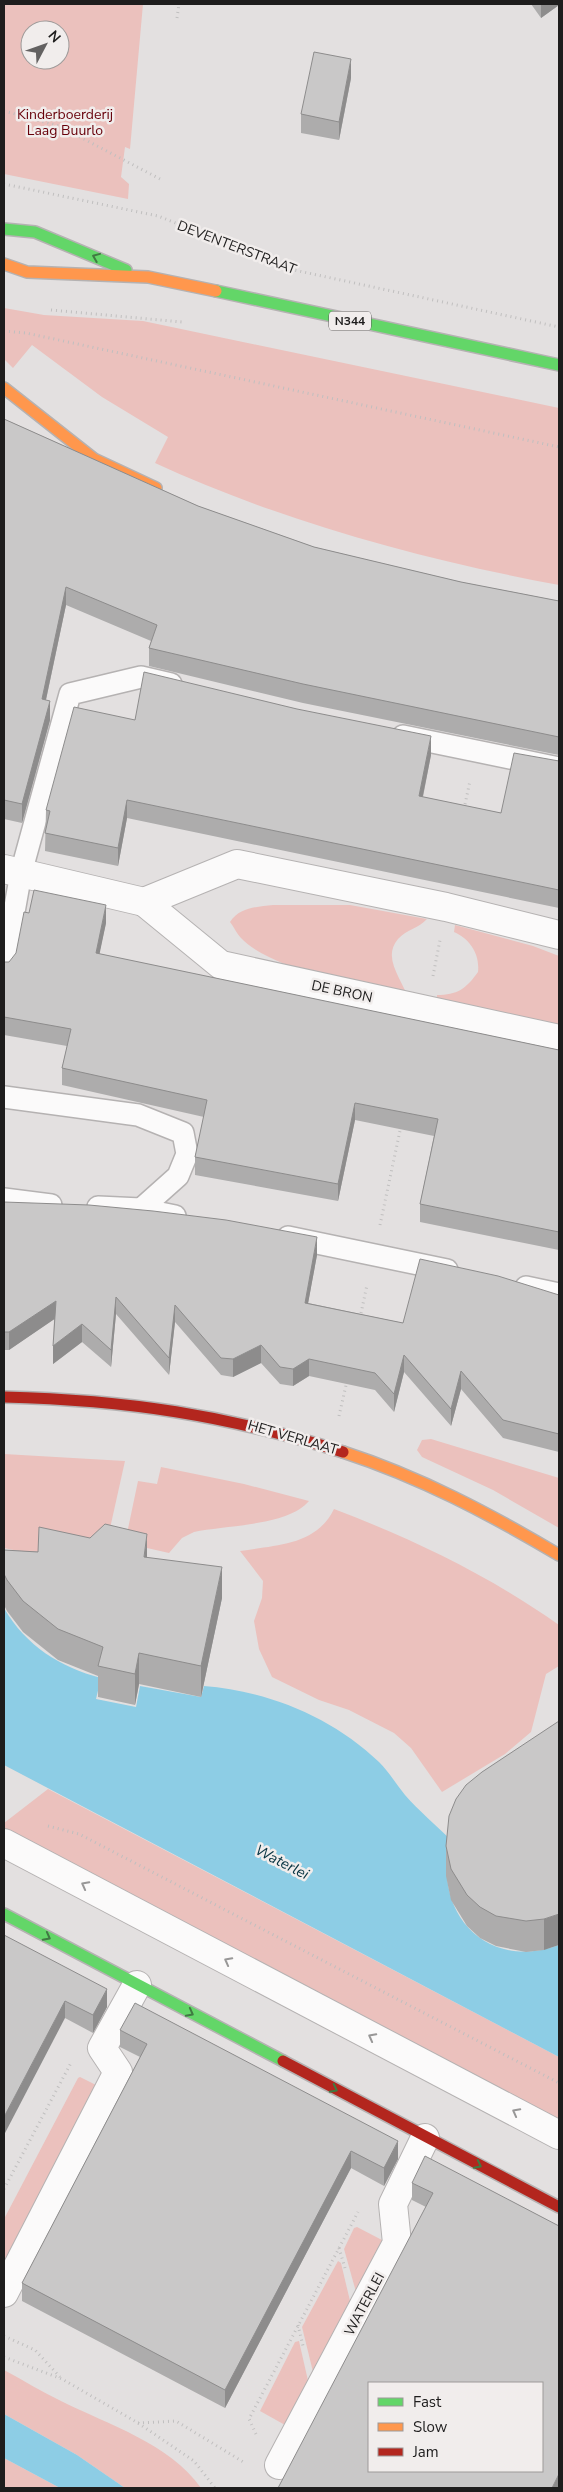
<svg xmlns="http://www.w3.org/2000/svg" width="563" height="2492" font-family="'Nunito Sans',sans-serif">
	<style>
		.green { fill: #ebc1bd; fill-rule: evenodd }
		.water { fill: #8dcde5 }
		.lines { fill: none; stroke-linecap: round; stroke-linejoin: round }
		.lane-casing { stroke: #b5b2b2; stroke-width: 24 }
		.street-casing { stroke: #b5b2b2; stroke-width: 30 }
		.fast-casing { stroke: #b5b2b2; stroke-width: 14 }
		.slow-casing { stroke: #b5b2b2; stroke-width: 14 }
		.jam-casing { stroke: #b5b2b2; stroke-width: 14 }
		.path { stroke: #c0bfbf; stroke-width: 3; stroke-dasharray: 1 4; stroke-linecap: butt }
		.lane { stroke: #fbfafa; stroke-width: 21 }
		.street { stroke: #fbfafa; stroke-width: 28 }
		.fast { stroke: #63d668; stroke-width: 11 }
		.slow { stroke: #ff974d; stroke-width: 11 }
		.jam { stroke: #b3261e; stroke-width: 11 }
		.wall { fill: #adacac }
		.shaded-wall { fill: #8d8c8c }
		.building { fill: #c9c8c8; stroke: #8d8c8c; fill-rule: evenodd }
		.oneway { stroke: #407a42 }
		.oneway2 { stroke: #989797 }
		.labels { text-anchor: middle; stroke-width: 5; stroke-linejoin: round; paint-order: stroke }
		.shield { fill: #f1edec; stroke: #5d5b5b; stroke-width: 1 }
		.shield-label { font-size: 12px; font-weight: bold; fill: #1e1d1d }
		.park-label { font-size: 14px; fill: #67000a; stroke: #f1edec }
		.street-label { font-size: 14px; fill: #1e1d1d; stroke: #f1edec }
		.water-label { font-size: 15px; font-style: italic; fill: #073442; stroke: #f1edec }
	</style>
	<rect width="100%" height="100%" fill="#e3e0e0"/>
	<g class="green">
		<path d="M4,4H143L130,149L125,147L121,177L129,184L128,199L4,174ZM30,30H60V60H30Z"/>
		<path d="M4,308L44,315L143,321L559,408V585C420,559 284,522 155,463L168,437L102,397L32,345L13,368L4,359Z"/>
		<path d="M273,905H350L427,919C419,928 406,930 398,939C381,959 404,981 409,1001C368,989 268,968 241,938C237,934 234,927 230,922C240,907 257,907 273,905Z"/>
		<path d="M455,925L533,946L559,956V1024L534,1025L437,1007V995C457,995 466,989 478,972C480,954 470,939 454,932Z"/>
		<polygon points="431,1439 559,1478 559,1528 493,1490 422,1457 417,1450 422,1440"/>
		<polygon points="4,1454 125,1461 101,1569 4,1548"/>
		<path d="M161,1467L244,1484L309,1501C288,1526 227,1525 194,1532L182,1538L169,1553L125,1543L138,1481L157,1484Z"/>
		<path d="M334,1509C413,1539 490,1576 559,1625V1666L546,1674L531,1732L505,1754L442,1792L411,1748L394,1733L349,1710L319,1700L272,1677L259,1649L254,1621L262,1598L263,1581L240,1551C275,1545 316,1546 334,1509Z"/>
		<polygon points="48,1789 559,2057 559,2122 4,1831 4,1823"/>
		<polygon points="80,2077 98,2086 4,2270 4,2219 78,2078"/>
		<polygon points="357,2227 382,2240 383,2243 356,2292 344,2249 354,2228"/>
		<polygon points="338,2261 341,2263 351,2305 313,2372 302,2327"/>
		<polygon points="299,2341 309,2385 285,2425 260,2411 295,2342"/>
		<path d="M4,2370C23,2380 42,2392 61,2401C109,2425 169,2443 201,2488H125L77,2455L4,2414Z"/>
		<polygon points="4,2458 60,2488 4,2488"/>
	</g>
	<g class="water">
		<path d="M4,1608C26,1646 60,1667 101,1678L96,1699L136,1707L140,1686L201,1697L204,1686C268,1691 332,1717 379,1762C389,1772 396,1784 405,1795C419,1811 436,1825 451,1840C431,1912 486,1972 559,1945V2057L4,1765Z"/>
		<polygon points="4,2414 77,2455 125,2488 60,2488 4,2458"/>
	</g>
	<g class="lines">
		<defs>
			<g id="lane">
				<polyline points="403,736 559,768"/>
				<polyline points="4,968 21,873 70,694 141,677 171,684"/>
				<polyline points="4,1097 138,1115 183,1133 187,1154 178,1176 141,1209"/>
				<polyline points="4,1199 51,1205"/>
				<polyline points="98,1207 141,1209 175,1216"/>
				<polyline points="288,1237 447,1270"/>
				<polyline points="526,1287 559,1294"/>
			</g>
			<g id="street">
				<polyline points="4,869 144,902 237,864 446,907 559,935"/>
				<polyline points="144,902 221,965 559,1039"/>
				<polyline points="4,1843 559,2135"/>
				<polyline points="4,2293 118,2072 102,2048 137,1985"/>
				<polyline points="279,2465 397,2243 393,2204 425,2138"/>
			</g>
			<g id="fast">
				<polyline points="4,229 35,232 126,270"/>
				<polyline points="216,291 559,365"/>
				<polyline points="4,1914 283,2061"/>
			</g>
			<g id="slow">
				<polyline points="4,264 27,272 148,277 216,291"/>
				<polyline points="4,388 94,459 156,488"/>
				<path d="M343,1452C420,1477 490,1514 559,1555"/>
			</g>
			<g id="jam">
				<path d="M4,1397C126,1400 227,1415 343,1452"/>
				<polyline points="283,2061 559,2207"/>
			</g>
		</defs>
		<use href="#lane" class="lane-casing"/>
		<use href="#street" class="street-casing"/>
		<use href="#fast" class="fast-casing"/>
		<use href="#slow" class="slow-casing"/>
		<use href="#jam" class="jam-casing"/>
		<g class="path">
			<polyline points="177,18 179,4"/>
			<polyline points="4,111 59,126 162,180"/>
			<polyline points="4,184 158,216 294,270 559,327"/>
			<polyline points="51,310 182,322"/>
			<polyline points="4,331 26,333 559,447"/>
			<polyline points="464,809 470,781"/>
			<polyline points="433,976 440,940"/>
			<polyline points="380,1225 401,1126"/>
			<polyline points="360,1318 367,1285"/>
			<polyline points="339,1416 347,1381"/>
			<polyline points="48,1826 79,1834 559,2083"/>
			<polyline points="4,2189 72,2061"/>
			<polyline points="339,2248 345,2268"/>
			<polyline points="298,2325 303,2346"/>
			<polyline points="4,2336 35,2350 60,2377"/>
			<polyline points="4,2357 62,2379 138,2423 194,2461 215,2488"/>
			<polyline points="138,2423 176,2421 245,2463"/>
			<polyline points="256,2434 249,2419 358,2212"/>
		</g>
		<use href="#lane" class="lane"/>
		<use href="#street" class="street"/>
		<use href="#fast" class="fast"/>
		<use href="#slow" class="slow"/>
		<use href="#jam" class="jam"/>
	</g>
	<g class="wall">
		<polygon points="531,4 559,4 559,5 541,18"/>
		<polygon points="351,78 339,140 301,133 301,114"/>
		<polygon points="4,419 198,506 314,547 461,582 559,601 559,755 303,703 149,666 149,648 151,641 66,605 46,700 50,720 22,823 4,819"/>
		<polygon points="135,720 431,755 423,797 501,813 559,761 559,908 127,818 118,866 45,851 46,810"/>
		<polygon points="106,923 99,954 559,1050 559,1250 420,1222 420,1204 434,1136 355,1120 338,1201 195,1175 195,1157 204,1117 62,1085 62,1068 67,1046 4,1035 4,962 9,962"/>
		<polygon points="4,1202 317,1255 308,1303 403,1323 559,1295 559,1452 503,1438 461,1389 451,1426 404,1372 394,1412 375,1390 309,1376 293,1386 280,1384 261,1363 233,1377 221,1375 175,1322 169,1375 116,1314 111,1367 82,1342 53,1364 54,1319 9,1350 4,1350"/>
		<polygon points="4,1550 147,1557 222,1598 201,1697 139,1684 135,1705 98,1697 98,1676 58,1660 23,1632 7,1611 4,1605"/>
		<polygon points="559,1721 544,1950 526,1952 496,1946 480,1938 467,1926 451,1900 446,1876 446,1846"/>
		<polygon points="4,1935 107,2007 93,2033 65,2018"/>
		<polygon points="120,2030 398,2159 384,2186 351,2168 225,2408 22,2301 22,2283 140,2057 120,2047"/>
		<polygon points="412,2183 559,2226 426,2207 412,2200"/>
	</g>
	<g class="shaded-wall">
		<polygon points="541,4 559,4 559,5 541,18"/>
		<polygon points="351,59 351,78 339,140 339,122"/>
		<polygon points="66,587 66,605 42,718 42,699"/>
		<polygon points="50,701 50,720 22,823 22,804"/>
		<polygon points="431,736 431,755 419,815 419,796"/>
		<polygon points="127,800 127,818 118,866 118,848"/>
		<polygon points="106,905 106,923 96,971 96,953"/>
		<polygon points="355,1103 355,1120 338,1201 338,1184"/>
		<polygon points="317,1237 317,1255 305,1320 305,1303"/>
		<polygon points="116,1297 116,1314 111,1367 111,1350"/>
		<polygon points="56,1301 56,1318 9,1350 9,1332"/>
		<polygon points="175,1305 175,1322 169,1375 169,1358"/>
		<polygon points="82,1324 82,1342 53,1364 53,1346"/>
		<polygon points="261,1345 261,1363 233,1377 233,1359"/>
		<polygon points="404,1355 404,1372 394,1412 394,1394"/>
		<polygon points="309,1359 309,1376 293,1386 293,1369"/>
		<polygon points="461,1371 461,1389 451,1426 451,1409"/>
		<polygon points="147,1534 147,1565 144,1557"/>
		<polygon points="222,1567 222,1598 201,1697 201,1666"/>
		<polygon points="139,1653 139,1684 135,1705 135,1674"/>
		<polygon points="559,1914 559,1945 544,1950 544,1919"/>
		<polygon points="107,1989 107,2007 93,2033 93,2015"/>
		<polygon points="65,2001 65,2018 4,2135 4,2117"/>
		<polygon points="398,2141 398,2159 384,2186 384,2168"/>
		<polygon points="351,2151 351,2168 225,2408 225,2390"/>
		<polygon points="559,2474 559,2488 552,2488"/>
	</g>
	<g class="building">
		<polygon points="314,52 351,59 339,122 301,114"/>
		<polygon points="4,419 198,506 314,547 461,582 559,601 559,737 303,684 149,648 157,625 66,587 42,699 50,701 22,804 4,800"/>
		<polygon points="144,672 297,709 431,736 419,796 501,813 514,753 559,761 559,890 127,800 118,848 45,833 50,811 46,810 74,707 135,720"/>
		<polygon points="34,890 106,905 96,953 559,1050 559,1232 420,1204 438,1119 355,1103 338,1184 195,1157 207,1100 62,1068 71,1029 4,1017 4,962 9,962 16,953 24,912 29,913"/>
		<polygon points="4,1202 89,1205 153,1211 226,1220 317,1237 305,1303 403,1323 420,1259 498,1276 559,1295 559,1434 503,1420 461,1371 451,1409 404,1355 394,1394 375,1373 309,1359 293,1369 280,1367 261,1345 233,1359 221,1358 175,1305 169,1358 116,1297 111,1350 82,1324 53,1346 56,1301 9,1332 4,1332"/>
		<polygon points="105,1524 147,1534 144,1557 222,1567 201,1666 139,1653 135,1674 98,1666 103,1647 58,1629 23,1601 7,1580 4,1574 4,1550 38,1552 39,1527 90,1538"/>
		<polygon points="559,1721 559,1914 544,1919 526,1921 496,1916 480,1907 467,1895 451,1869 446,1846 449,1816 456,1799 466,1785 482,1772"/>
		<polygon points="4,1935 107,1989 93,2015 65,2001 4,2117"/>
		<polygon points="135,2003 398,2141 384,2168 351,2151 225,2390 22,2283 147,2044 120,2030"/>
		<path d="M425,2156L559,2226V2474L552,2488H278L433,2193L412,2183ZM369,2383H542V2471H369Z"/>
	</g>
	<defs><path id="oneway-chevron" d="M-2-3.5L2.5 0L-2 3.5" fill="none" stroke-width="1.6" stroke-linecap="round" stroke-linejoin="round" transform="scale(1.25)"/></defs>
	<g class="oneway">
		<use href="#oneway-chevron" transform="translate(96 257) rotate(-158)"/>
		<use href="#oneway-chevron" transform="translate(47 1937) rotate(28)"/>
		<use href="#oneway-chevron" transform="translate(190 2013) rotate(28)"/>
		<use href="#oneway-chevron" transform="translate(334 2089) rotate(27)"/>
		<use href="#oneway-chevron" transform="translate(478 2165) rotate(27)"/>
	</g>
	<g class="oneway2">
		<use href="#oneway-chevron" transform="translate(85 1885) rotate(-152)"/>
		<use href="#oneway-chevron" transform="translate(228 1961) rotate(-152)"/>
		<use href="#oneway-chevron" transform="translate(372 2037) rotate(-152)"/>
		<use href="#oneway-chevron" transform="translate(516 2112) rotate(-152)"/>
	</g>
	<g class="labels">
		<rect class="shield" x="329" y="311.5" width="42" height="19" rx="4"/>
		<g class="shield-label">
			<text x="350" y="325">N344</text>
		</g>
		<g class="park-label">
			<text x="65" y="119">Kinderboerderij<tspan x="65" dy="16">Laag Buurlo</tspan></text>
		</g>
		<g class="street-label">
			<text transform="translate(237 247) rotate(21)" y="5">DEVENTERSTRAAT</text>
			<text transform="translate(342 991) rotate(12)" y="5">DE BRON</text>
			<text transform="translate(293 1437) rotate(16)" y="5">HET VERLAAT</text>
			<text transform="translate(364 2304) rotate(-62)" y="5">WATERLEI</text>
		</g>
		<g class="water-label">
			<text transform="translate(282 1862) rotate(27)" y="5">Waterlei</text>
		</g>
	</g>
	<rect width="563" height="2492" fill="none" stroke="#1e1d1d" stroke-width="10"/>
	<rect x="368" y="2382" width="175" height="90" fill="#f1edec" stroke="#9d9a99"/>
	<rect x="378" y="2398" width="25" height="8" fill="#63d668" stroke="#9d9a99"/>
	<text x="413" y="2407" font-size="15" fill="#1e1d1d">Fast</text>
	<rect x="378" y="2423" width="25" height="8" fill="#ff974d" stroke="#9d9a99"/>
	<text x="413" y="2432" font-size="15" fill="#1e1d1d">Slow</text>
	<rect x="378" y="2448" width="25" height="8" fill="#b3261e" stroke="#9d9a99"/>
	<text x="413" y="2457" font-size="15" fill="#1e1d1d">Jam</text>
	<g transform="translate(45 45) rotate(49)"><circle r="24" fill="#f1edec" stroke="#9d9a99"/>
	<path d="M0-4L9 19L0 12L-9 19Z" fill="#636161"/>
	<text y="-8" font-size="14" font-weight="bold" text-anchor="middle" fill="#1e1d1d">N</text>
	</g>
</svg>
